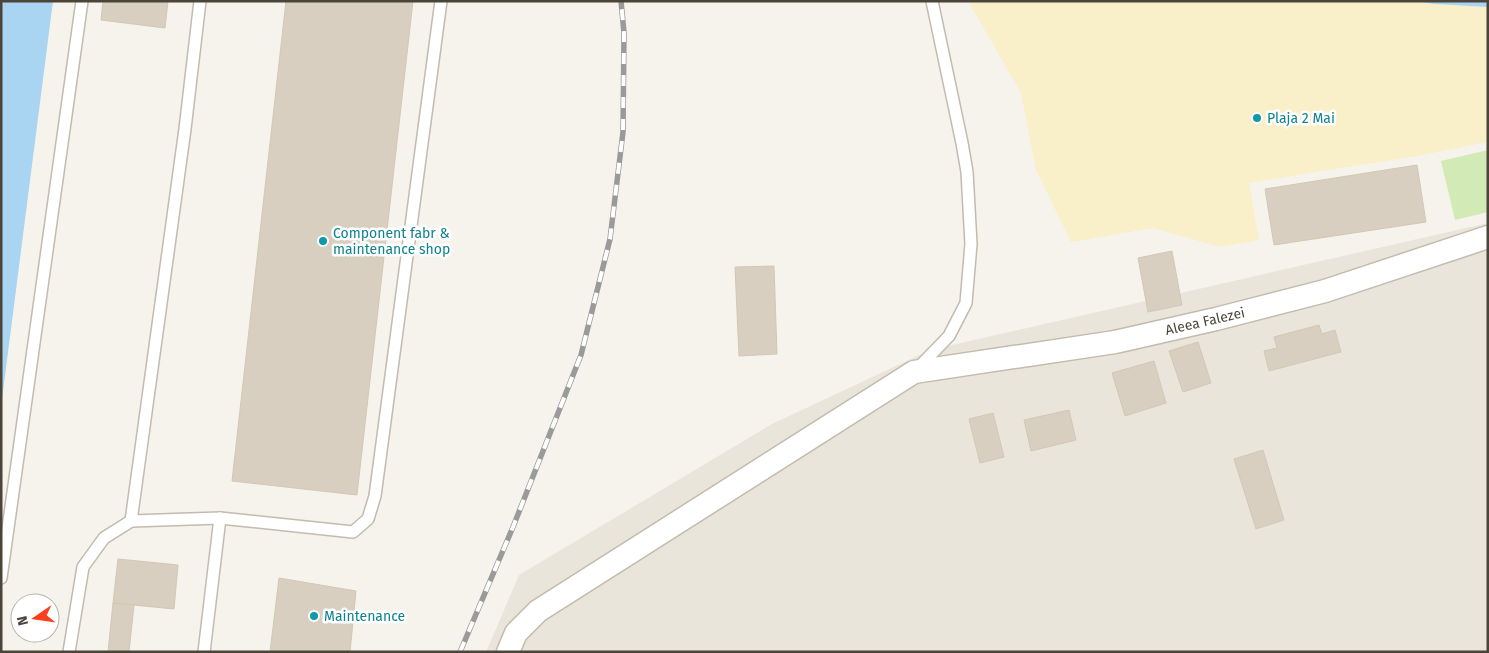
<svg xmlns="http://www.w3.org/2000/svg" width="1489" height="653" font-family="'Fira Sans',sans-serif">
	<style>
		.residential { fill: #eae5da }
		.green { fill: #d2eab5 }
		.sand { fill: #f9efc9 }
		.water { fill: #a9d4f2 }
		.building { fill: #d8cfc1; stroke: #d3c7b4 }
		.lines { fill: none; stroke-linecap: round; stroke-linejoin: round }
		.service-casing { stroke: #c2bbae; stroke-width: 14 }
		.minor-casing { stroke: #c2bbae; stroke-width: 25 }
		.service { stroke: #fff; stroke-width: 11 }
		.minor { stroke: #fff; stroke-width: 22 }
		.rail-casing { stroke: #9a9a9a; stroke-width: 5.5 }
		.rail { stroke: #fff; stroke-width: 4; stroke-dasharray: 11; stroke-linecap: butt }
		.culture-dot { fill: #0f9aa8; stroke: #fff; stroke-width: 2 }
		.labels { text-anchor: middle; stroke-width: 5; stroke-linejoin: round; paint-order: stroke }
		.culture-label { font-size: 14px; fill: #0d838f; stroke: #fff; text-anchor: start }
		.street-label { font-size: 14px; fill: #4b4439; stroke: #fff }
	</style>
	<rect width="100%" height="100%" fill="#f6f3ec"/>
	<polygon class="residential" points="1488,223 1488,652 486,652 519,575 772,424 930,350"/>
	<polygon class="green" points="1488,150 1488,212 1455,220 1441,161"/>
	<polygon class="sand" points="968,1 1415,1 1434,4 1488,7 1488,142 1423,155 1249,183 1259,240 1220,247 1153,228 1071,242 1036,170 1021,93"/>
	<g class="water">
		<polygon points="1,1 53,1 1,407"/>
		<polygon points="1417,1 1488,1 1488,7 1434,4"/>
	</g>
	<g class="building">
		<polygon points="103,1 168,1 165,28 101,20"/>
		<polygon points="286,1 413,1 357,495 232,481"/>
		<polygon points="1417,165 1426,222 1274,245 1265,189"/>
		<polygon points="1172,251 1182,305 1148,312 1138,258"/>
		<polygon points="774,266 777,354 739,356 735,267"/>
		<polygon points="1319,325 1322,334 1335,330 1341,352 1269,371 1264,351 1277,348 1274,337"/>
		<polygon points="1198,342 1211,383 1183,392 1169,351"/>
		<polygon points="1154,361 1166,403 1125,416 1112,373"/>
		<polygon points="1069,410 1076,440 1031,451 1024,420"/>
		<polygon points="993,413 1004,457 980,463 969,419"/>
		<polygon points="1263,450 1284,520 1256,529 1234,459"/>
		<polygon points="118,559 178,565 174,609 113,603"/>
		<polygon points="279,578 356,591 350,652 270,652"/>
		<polygon points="113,603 134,605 129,652 108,652"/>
	</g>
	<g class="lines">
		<defs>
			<g id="service">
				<polyline points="917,369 949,336 966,303 971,244 967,172 962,143 932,1"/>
				<polyline points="131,521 185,129 200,1"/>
				<polyline points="1,578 82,1"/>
				<polyline points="69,652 83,567 104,538 131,521 220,518 353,532 368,519 375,496 441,1"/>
				<polyline points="204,652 220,518"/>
			</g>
			<polyline id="minor" points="508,652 516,633 538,611 914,372 1115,342 1216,319 1325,291 1488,237"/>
		</defs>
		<use href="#service" class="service-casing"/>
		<use href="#minor" class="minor-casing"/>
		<use href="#service" class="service"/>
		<use href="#minor" class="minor"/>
		<defs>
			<polyline id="rail" points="460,652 513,527 581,355 610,239 623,132 624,33 621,1"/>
		</defs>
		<use href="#rail" class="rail-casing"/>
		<use href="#rail" class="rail"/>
	</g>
	<g class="culture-dot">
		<circle cx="1257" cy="118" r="5"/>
		<circle cx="323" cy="241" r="5"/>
		<circle cx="314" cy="616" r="5"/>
	</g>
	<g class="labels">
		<g class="culture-label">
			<text x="1267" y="123">Plaja 2 Mai</text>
			<text x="333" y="238">Component fabr &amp;<tspan x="333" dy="16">maintenance shop</tspan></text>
			<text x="324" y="621">Maintenance</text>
		</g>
		<g class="street-label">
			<text transform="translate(1205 321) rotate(-13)" y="5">Aleea Falezei</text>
		</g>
	</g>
	<rect width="1489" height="653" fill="none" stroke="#4b4439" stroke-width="5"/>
	<g transform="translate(35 618) rotate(257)"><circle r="24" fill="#ffffff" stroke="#b7b4b0"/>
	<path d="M0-4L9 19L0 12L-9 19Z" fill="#fc3f1d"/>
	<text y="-8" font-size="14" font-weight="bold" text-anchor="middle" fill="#4b4439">N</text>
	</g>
</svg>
